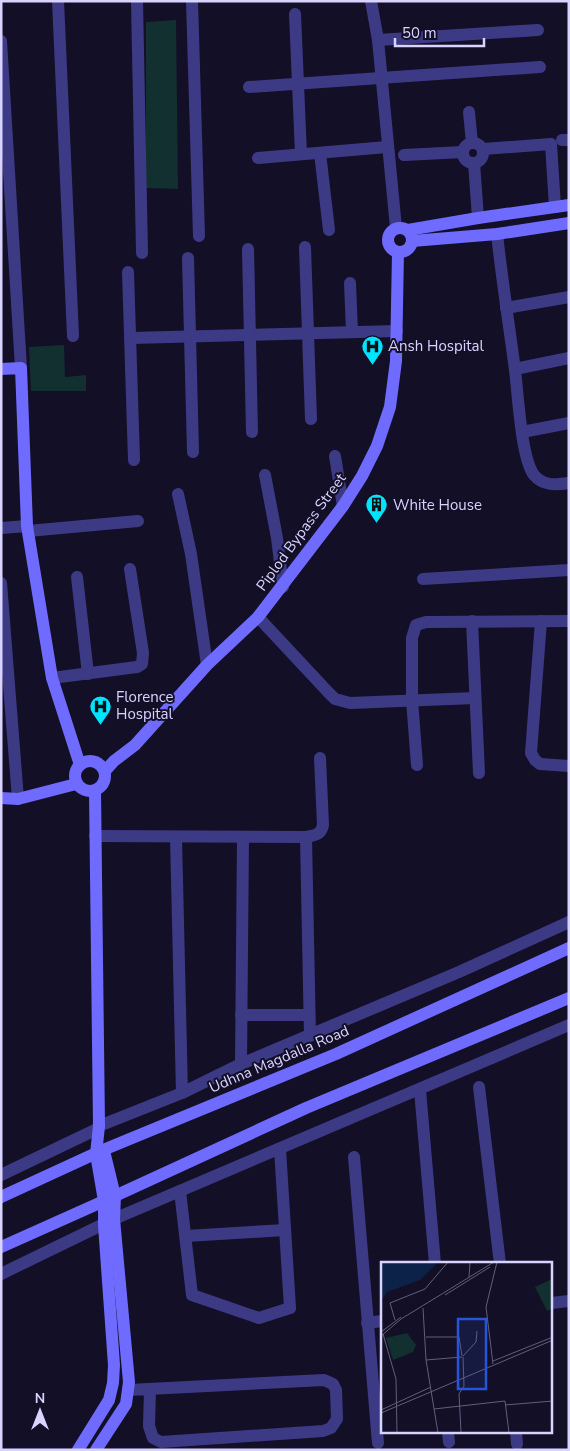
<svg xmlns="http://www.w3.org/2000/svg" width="570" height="1451" font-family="'Nunito Sans',sans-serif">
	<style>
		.green { fill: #12302f }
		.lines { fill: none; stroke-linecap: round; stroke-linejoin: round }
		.street { stroke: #3d3a85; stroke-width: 12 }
		.secondary { stroke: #6f6bff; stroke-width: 12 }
		.labels { text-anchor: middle; stroke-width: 4; stroke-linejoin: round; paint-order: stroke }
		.poi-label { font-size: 15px; fill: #d9d4ff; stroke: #130f26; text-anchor: start }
		.street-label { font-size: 15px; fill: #d9d4ff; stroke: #130f26 }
		.inset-road { fill: none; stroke: #625e7d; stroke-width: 1 }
		.view { fill: #2655da; fill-opacity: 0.15; stroke: #2655da; stroke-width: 2.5 }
		.inset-edge { fill: none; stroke: #d9d4ff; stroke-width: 2.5 }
	</style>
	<rect width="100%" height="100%" fill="#130f26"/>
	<g class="green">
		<polygon points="176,20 178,189 146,188 146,22"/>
		<polygon points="64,345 65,377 86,375 86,391 31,391 29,347"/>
	</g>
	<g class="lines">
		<g class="street">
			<polyline points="58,1 73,336"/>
			<polyline points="137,1 142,253"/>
			<polyline points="192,1 199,236"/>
			<polyline points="371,1 378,40 396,228"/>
			<polyline points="295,14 301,154"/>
			<polyline points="378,40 538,30"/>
			<polyline points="1,41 21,368"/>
			<polyline points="249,87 540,67"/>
			<polyline points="469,112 472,143"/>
			<polyline points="562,140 569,140"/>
			<circle cx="473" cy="153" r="10"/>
			<polyline points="483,149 551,144 555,207"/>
			<polyline points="320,153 329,230"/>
			<polyline points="404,155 463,152"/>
			<polyline points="258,158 387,147"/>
			<polyline points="474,163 478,218"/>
			<path d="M497,234C502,280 509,325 515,370C518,393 521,458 534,475C543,486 556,485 569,483"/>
			<polyline points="305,247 311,419"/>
			<polyline points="248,249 252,432"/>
			<polyline points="188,258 193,452"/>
			<polyline points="128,272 134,460"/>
			<polyline points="350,283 352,332"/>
			<polyline points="506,308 569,297"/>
			<polyline points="131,338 397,331"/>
			<polyline points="515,369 569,358"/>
			<polyline points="522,432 569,423"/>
			<polyline points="335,456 343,506"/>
			<polyline points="265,475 277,538 283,587"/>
			<polyline points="178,494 191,554 207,665"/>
			<polyline points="1,528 27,526"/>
			<polyline points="28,531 138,521"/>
			<polyline points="77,577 88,674"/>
			<polyline points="423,579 569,570"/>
			<polyline points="1,583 18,799"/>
			<polyline points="258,617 328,692 335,699 350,703 475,698"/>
			<polyline points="472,621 479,773"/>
			<polyline points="541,621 531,753 535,760 540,764 569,766"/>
			<polyline points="52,678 137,667 142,664 143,653 130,569"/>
			<polyline points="417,765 412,700 412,638 416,625 426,622 569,621"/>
			<path d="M95,836L306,837C315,835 321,835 323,825L320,758"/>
			<polyline points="176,837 182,1093"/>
			<polyline points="306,837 310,1036"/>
			<polyline points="241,1015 309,1015"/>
			<polyline points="241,1064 243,837"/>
			<polyline points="479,1087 500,1264"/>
			<polyline points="420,1090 435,1264"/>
			<polyline points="354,1157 378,1443"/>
			<polyline points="1,1175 95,1130 99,1126 182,1093 241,1064 459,972 569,922"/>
			<polyline points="180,1191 192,1295 259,1318 290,1308 280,1149"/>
			<polyline points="186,1236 285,1230"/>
			<polyline points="1,1274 114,1219 569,1025"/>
			<polyline points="551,1303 569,1301"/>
			<polyline points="367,1323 382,1321"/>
			<polyline points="129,1390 324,1380 333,1384 336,1390 337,1419 331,1428 323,1431 161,1442 153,1438 149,1426 150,1390"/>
			<polyline points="448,1432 449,1442"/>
			<polyline points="516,1432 517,1444"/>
		</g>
		<g class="secondary">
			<circle cx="400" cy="240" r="12"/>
			<polyline points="408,230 478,218 569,205"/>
			<polyline points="412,241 497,234 569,223"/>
			<polyline points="1,369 21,368 27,526 52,678 80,765"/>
			<circle cx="90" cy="776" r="15"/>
			<polyline points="105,771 114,761 135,745 207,665 258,617 343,506 362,476 377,446 390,407 396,361 398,252"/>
			<polyline points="1,798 18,799 76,784"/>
			<polyline points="1,1197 103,1150 336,1054 569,948"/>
			<polyline points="1,1247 104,1201 306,1108 569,998"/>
			<polyline points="78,1450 109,1400 113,1383 114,1365 104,1225 104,1201 96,1154 99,1126 95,791"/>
			<polyline points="96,1450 126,1404 129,1382 114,1219 115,1196 104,1151"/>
		</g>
	</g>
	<defs>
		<symbol id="hospital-pin" viewBox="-11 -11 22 30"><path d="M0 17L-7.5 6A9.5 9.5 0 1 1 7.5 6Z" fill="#00e5ff" stroke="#130f26"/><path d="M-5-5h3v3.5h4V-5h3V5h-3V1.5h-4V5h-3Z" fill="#111"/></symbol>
		<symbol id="building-pin" viewBox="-11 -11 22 30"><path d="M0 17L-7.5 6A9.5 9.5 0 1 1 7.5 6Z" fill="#00e5ff" stroke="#130f26"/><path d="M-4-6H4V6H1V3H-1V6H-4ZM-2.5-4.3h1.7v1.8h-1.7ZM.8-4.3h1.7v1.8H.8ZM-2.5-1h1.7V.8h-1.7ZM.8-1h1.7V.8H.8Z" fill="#111"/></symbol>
	</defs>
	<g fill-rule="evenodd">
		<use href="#hospital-pin" x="360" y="334" width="25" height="34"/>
		<use href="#building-pin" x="364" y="492" width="25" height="34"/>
		<use href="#hospital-pin" x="88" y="694" width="25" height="34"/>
	</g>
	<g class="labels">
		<g class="poi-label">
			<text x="388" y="351">Ansh Hospital</text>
			<text x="393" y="510">White House</text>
			<text x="116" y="702">Florence<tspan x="116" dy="17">Hospital</tspan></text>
		</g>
		<g class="street-label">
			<text transform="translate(301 532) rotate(-54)" y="5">Piplod Bypass Street</text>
			<text transform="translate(279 1059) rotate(-23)" y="5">Udhna Magdalla Road</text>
		</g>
	</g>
	<g transform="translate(381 1262)">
		<rect width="171" height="171" fill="#130f26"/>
		<path d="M171,17V47L166,49L154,25ZM26,71L35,83L32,90L12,98L5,76Z" fill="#12302f"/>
		<path d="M0,0H57L39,18L6,30L0,39Z" fill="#0c2248"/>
		<path class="inset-road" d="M88,15L89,0M64,33L109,5M42,46L45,98L57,171M14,58L9,41L44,27L67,0M0,70L20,55M2,72L15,117L16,171M0,74L20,57L113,0M45,75H78L81,94M82,94L95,80L96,69M45,98L81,95M112,99L172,75M112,102L105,45L116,0M124,143L172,139M53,147L124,139L128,171M0,148L50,125M0,151L172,78M80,170L78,132L83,124L82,95"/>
		<path class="view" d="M77,57H105V127H77Z"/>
		<rect width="171" height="171" class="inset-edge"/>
	</g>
	<rect width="570" height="1451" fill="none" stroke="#d9d4ff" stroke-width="5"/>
	<g transform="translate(40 1411)" stroke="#130f26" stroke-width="4" paint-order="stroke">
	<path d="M0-4L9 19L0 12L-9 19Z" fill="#d9d4ff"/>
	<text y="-8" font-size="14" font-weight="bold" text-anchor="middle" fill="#d9d4ff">N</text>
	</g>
	<path d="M395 38v8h89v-8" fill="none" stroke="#d9d4ff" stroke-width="2.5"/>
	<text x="402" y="38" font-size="15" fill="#d9d4ff" stroke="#130f26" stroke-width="4" paint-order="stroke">50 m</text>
</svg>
